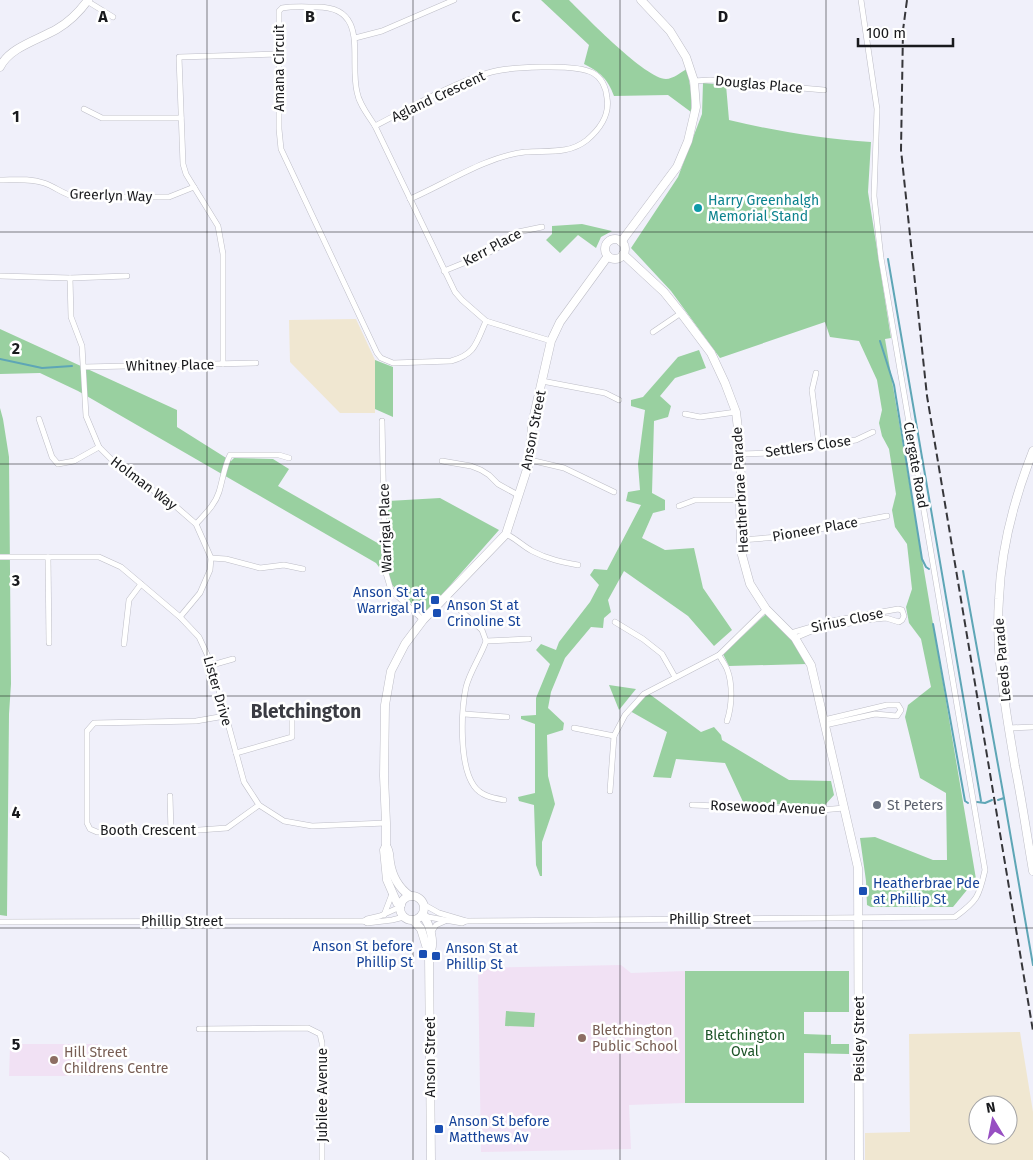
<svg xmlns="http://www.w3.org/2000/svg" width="1033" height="1160" font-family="'Fira Sans',sans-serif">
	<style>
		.industrial { fill: #f0e7d1; fill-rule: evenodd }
		.education { fill: #f1e1f4 }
		.green { fill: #99d0a0 }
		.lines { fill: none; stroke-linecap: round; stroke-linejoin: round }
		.stream { stroke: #5ea6b6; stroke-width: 2 }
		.street-casing { stroke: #bdbdc6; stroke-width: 6 }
		.secondary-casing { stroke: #bdbdc6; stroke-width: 9 }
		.street { stroke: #fff; stroke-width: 5 }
		.secondary { stroke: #fff; stroke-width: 8 }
		.rail { stroke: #36363a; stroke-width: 2; stroke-dasharray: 8 4; stroke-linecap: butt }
		.grid { fill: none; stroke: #191a1d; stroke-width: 1; stroke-opacity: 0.55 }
		.culture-dot { fill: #0f9aa8; stroke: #fff; stroke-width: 2 }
		.transit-dot { fill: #1a4fb4; stroke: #fff; stroke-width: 2 }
		.worship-dot { fill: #6b7280; stroke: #fff; stroke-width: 2 }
		.education-dot { fill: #8d6e63; stroke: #fff; stroke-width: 2 }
		.labels { text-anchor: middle; stroke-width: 5; stroke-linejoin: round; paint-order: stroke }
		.street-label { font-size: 14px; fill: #191a1d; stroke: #fff }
		.culture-label { font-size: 14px; fill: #0d838f; stroke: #fff; text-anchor: start }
		.transit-label { font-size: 14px; fill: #164399; stroke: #fff; text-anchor: start }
		.worship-label { font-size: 14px; fill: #5b616d; stroke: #fff; text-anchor: start }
		.education-label { font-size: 14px; fill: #785e54; stroke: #fff; text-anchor: start }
		.park-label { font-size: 14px; fill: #1c5428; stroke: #fff }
		.district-label { font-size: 19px; font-weight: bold; fill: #3a3b42; stroke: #fff }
		.grid-label { font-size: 16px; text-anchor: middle; font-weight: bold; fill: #191a1d; stroke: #fff; stroke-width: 5; stroke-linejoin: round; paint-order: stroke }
	</style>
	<rect width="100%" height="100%" fill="#f0f0fa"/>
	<g class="industrial">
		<polygon points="356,319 375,360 375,413 340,413 290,362 289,320"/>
		<path d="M1020,1032L1033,1112V1160H865V1133L910,1132L909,1034ZM978,1105H1008V1135H978Z"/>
	</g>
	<g class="education">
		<polygon points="621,965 631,973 685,971 685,1103 629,1105 631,1149 481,1152 478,968"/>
		<polygon points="10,1044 98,1044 98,1076 9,1076"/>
	</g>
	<g class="green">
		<path d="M541,0H569C585,16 646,79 666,79C673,79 681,72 687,69L691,91V112L668,95L614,96C608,79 600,72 584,64L589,45Z"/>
		<path d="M703,83L726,85L729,120C775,131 824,139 871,142L868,192L891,338L885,339L976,879L953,907H871L867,905L866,881L860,838L875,837L933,860H947L946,793L920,778L905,717L908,705L931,687L921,639L909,623L906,607L912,589L907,544L895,527L892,510L896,494L889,449L882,436L879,423L882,410L877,380L859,341L830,337L825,322L720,358L671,291L631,248L678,177L702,114Z"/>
		<polygon points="582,224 612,231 601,237 596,248 578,235 560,253 546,240 552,234 552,226"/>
		<polygon points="0,329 177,410 177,427 231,461 234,458 273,459 289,469 278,486 388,549 388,501 440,498 499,530 424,615 393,586 376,563 78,391 40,373 0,374"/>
		<polygon points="699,350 706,368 675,378 660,396 671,406 668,417 654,421 652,493 665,500 665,510 653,513 642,538 665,550 694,548 703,588 732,630 714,646 688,616 624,571 608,600 611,612 604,618 603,628 591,627 565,658 551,692 548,708 564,723 563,730 547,735 548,776 555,804 542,842 542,876 540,876 536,865 534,805 519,801 518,797 535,793 535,724 521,719 521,716 536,715 536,698 550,664 536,650 541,644 556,650 559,642 590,602 599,585 590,575 594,569 607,570 641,505 626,501 628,492 640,490 638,464 645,410 631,406 631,400 643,397 678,357"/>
		<polygon points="375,360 393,367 393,417 375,409"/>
		<polygon points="0,408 3,419 9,457 11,684 9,714 7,916 0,915"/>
		<polygon points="766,614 790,637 807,664 729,666 723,654"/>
		<polygon points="609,685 636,689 619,710"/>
		<polygon points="648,693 701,732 714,727 721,735 722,740 789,780 831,781 834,795 825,805 744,804 725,763 676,759 671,778 653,777 667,732 630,711"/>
		<polygon points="685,971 849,971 849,1012 804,1012 804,1034 831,1035 831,1044 849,1044 849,1054 804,1053 804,1103 685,1103"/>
		<polygon points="506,1011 535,1013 534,1027 505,1026"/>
	</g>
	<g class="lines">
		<g class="stream">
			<polyline points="888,259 981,801"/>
			<polyline points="880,341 894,385 922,559 926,567 929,569"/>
			<polyline points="0,359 42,368 72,366"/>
			<polyline points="963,571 1004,798"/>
			<polyline points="933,624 965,801 968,803"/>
			<polyline points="998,800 1004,798 1033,965"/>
			<polyline points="977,802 985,803 992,800"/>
		</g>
		<defs>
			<g id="street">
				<polyline points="87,1 113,17"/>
				<polyline points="355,38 382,31 454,0"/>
				<polyline points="694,81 710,80 824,90"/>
				<polyline points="84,109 102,118 181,118"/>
				<path d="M375,126C410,108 451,84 488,73C507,67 576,63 593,73C602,78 606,88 607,98C610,115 599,130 587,140C568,155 547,150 525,152C487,156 445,184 410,199"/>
				<path d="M0,180C14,180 30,178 44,183C56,187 62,194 76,197H169L194,187"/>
				<polyline points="444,271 486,254 499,247 518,232 542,227"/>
				<polyline points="0,276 70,278 127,276"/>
				<polyline points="70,278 71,317 82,346 86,416 99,447 118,466 173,504 196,524 211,558 210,570 200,593 180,617"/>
				<path d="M486,321C476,343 476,354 451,361L393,363L381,358L377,353L281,149L279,129V11L282,8C293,6 306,7 317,7C370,7 349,59 357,92C359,104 368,115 375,126L455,292L462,300L486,321L551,341"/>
				<polyline points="653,332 681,313"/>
				<polyline points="223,364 223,254 218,226 186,174 183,164 179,57 278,54"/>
				<polyline points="84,367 256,363"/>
				<polyline points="816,373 812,390 819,446"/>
				<polyline points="542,381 605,393 619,400"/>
				<polyline points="685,414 700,417 736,412"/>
				<polyline points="39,419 52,457 58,464 74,461 99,447"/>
				<polyline points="382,421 385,570 391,590 423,620"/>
				<polyline points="741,454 770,453 856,440 873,432"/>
				<polyline points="530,460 564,468 614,492"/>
				<polyline points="442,461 471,466 481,470 489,475 498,484 518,495"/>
				<polyline points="679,506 695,500 740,500"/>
				<path d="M196,524C205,514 215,505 219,492C223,479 224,467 230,455H279L289,458"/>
				<path d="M506,534C515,538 523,546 532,551C547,559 562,562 578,565"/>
				<polyline points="741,540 778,537 887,516"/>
				<polyline points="0,557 99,557 121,567 180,617 199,637 212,665 244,782 259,805 284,821 312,826 386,823"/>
				<polyline points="48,557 49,643"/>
				<polyline points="211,558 226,559 260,568 284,565 303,569"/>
				<path d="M446,597L482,630L486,641C481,656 470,671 466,687C461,711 459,765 474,786C481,796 493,798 504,800"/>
				<polyline points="615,622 643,639 662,654 675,677"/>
				<polyline points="791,633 832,621 898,609 902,610 904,616 902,620 899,622 886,618 866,620 814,630 795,638"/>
				<polyline points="486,641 529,639"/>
				<polyline points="124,644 129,600 141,584"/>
				<path d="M719,655C721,659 725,664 727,669C733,684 732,706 727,721"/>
				<polyline points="212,665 233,659"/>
				<polyline points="464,714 507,717"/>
				<polyline points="225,716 196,721 94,723 87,731 87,823 90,829 97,832 171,832 227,828 259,805"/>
				<polyline points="824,720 887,705 898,705 901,710 897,716 875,714 825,725"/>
				<polyline points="574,728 614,736"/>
				<polyline points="1009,728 1033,727"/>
				<polyline points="236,753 292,737 292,721"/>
				<polyline points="610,791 614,736 625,715 644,694 719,655 766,609"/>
				<polyline points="170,796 171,832"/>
				<polyline points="692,805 822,810 844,808"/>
				<polyline points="423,904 439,913 466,921"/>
				<path d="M424,914L428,917L462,923L466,921L955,917C977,901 979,897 985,870L881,258L874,196L877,109L861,0"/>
				<polyline points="384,915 392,894"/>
				<polyline points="364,921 367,919 380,916 400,907"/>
				<polyline points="0,922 364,921 367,923 392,920 404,917"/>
				<polyline points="431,933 436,925 445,921"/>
				<polyline points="199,1029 308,1028 320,1034 322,1043 322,1160"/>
			</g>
			<g id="secondary">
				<path d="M0,67C10,47 38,40 57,29C69,22 80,11 88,0"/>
				<circle cx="615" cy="249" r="10"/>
				<polyline points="621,242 677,167 688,141 696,107 694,81 686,57 670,31 641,0"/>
				<polyline points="623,254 664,292 681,313 711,353 725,383 736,412 741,454 740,500 741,540 742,555 748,577 750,584 766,609 795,638 811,665 858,868 859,1160"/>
				<path d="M1033,451C1014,499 1001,548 999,599C995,655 1006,711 1015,766C1022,801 1027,836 1033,871"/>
				<path d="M386,846C390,851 389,856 390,862C392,876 399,888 410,896"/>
				<circle cx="412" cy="908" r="12"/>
				<polyline points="401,905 397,903 387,880 384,850 386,846 386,823 384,776 385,705 391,671 405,644 423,620 506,534 530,460 532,424 551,341 560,322 608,256"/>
				<path d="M422,915C430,923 436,944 429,955L431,1160"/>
				<polyline points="413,920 421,929 429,955"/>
				<polyline points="0,1156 5,1160"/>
			</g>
		</defs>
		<use href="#street" class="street-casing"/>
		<use href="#secondary" class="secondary-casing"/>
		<use href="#street" class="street"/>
		<use href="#secondary" class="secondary"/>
		<polyline class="rail" points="907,0 903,30 901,150 927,396 1033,1031"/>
	</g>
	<path class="grid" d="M207,0V1160M413,0V1160M620,0V1160M826,0V1160M0,232H1033M0,464H1033M0,696H1033M0,928H1033"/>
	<circle class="culture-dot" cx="698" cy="208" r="5"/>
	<g class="transit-dot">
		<rect x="430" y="595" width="10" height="10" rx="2.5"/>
		<rect x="432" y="608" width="10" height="10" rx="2.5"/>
		<rect x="858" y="886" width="10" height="10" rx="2.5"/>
		<rect x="418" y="949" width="10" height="10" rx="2.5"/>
		<rect x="431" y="951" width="10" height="10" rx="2.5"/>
		<rect x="434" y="1124" width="10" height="10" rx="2.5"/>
	</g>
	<circle class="worship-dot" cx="877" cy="805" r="5"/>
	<g class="education-dot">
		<circle cx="582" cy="1038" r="5"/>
		<circle cx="54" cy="1060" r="5"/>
	</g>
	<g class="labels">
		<g class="street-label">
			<text transform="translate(279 68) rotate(-90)" y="5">Amana Circuit</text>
			<text transform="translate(759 84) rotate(5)" y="5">Douglas Place</text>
			<text transform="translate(438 96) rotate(-25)" y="5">Agland Crescent</text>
			<text transform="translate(111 195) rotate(2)" y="5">Greerlyn Way</text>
			<text transform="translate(492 247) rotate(-28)" y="5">Kerr Place</text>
			<text transform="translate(170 365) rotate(-1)" y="5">Whitney Place</text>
			<text transform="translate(533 430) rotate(-79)" y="5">Anson Street</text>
			<text transform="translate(808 446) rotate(-8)" y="5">Settlers Close</text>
			<text transform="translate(916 465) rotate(80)" y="5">Clergate Road</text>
			<text transform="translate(144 483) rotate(37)" y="5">Holman Way</text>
			<text transform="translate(740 490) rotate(-93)" y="5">Heatherbrae Parade</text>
			<text transform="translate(385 528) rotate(-92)" y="5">Warrigal Place</text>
			<text transform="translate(815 529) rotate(-10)" y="5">Pioneer Place</text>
			<text transform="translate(847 620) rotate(-12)" y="5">Sirius Close</text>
			<text transform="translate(1002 660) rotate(-95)" y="5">Leeds Parade</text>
			<text transform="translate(218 691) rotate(74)" y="5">Lister Drive</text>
			<text transform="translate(768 807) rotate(2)" y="5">Rosewood Avenue</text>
			<text x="148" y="835">Booth Crescent</text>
			<text x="710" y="924">Phillip Street</text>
			<text x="182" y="926">Phillip Street</text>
			<text transform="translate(859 1039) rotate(-90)" y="5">Peisley Street</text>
			<text transform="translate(430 1057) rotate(-90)" y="5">Anson Street</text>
			<text transform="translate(322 1095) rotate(-90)" y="5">Jubilee Avenue</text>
		</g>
		<g class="culture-label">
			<text x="708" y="205">Harry Greenhalgh<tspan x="708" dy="16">Memorial Stand</tspan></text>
		</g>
		<g class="transit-label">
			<text x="425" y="597" text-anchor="end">Anson St at<tspan x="425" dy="16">Warrigal Pl</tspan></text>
			<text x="447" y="610">Anson St at<tspan x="447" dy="16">Crinoline St</tspan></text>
			<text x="873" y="888">Heatherbrae Pde<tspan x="873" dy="16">at Phillip St</tspan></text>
			<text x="413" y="951" text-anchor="end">Anson St before<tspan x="413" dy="16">Phillip St</tspan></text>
			<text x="446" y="953">Anson St at<tspan x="446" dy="16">Phillip St</tspan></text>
			<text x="449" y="1126">Anson St before<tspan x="449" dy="16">Matthews Av</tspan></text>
		</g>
		<g class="worship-label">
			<text x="887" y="810">St Peters</text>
		</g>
		<g class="education-label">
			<text x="592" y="1035">Bletchington<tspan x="592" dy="16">Public School</tspan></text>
			<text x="64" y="1057">Hill Street<tspan x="64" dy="16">Childrens Centre</tspan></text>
		</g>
		<g class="park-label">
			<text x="745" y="1040">Bletchington<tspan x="745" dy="16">Oval</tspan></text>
		</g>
		<g class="district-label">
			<text x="306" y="718">Bletchington</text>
		</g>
	</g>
	<g class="grid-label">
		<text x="103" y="22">A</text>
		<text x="310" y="22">B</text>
		<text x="516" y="22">C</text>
		<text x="723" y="22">D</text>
		<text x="16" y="122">1</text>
		<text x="16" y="354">2</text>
		<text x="16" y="586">3</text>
		<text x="16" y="818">4</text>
		<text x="16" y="1050">5</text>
	</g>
	<g transform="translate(993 1120) rotate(350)"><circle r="24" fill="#ffffff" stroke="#a3a3a5"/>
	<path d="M0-4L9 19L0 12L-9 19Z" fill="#974fc2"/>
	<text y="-8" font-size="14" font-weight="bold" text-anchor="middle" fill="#191a1d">N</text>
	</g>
	<path d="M858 38v8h95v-8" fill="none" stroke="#191a1d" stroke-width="2.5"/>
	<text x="866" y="38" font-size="15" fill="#191a1d" stroke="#ffffff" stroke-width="4" paint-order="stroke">100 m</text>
</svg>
